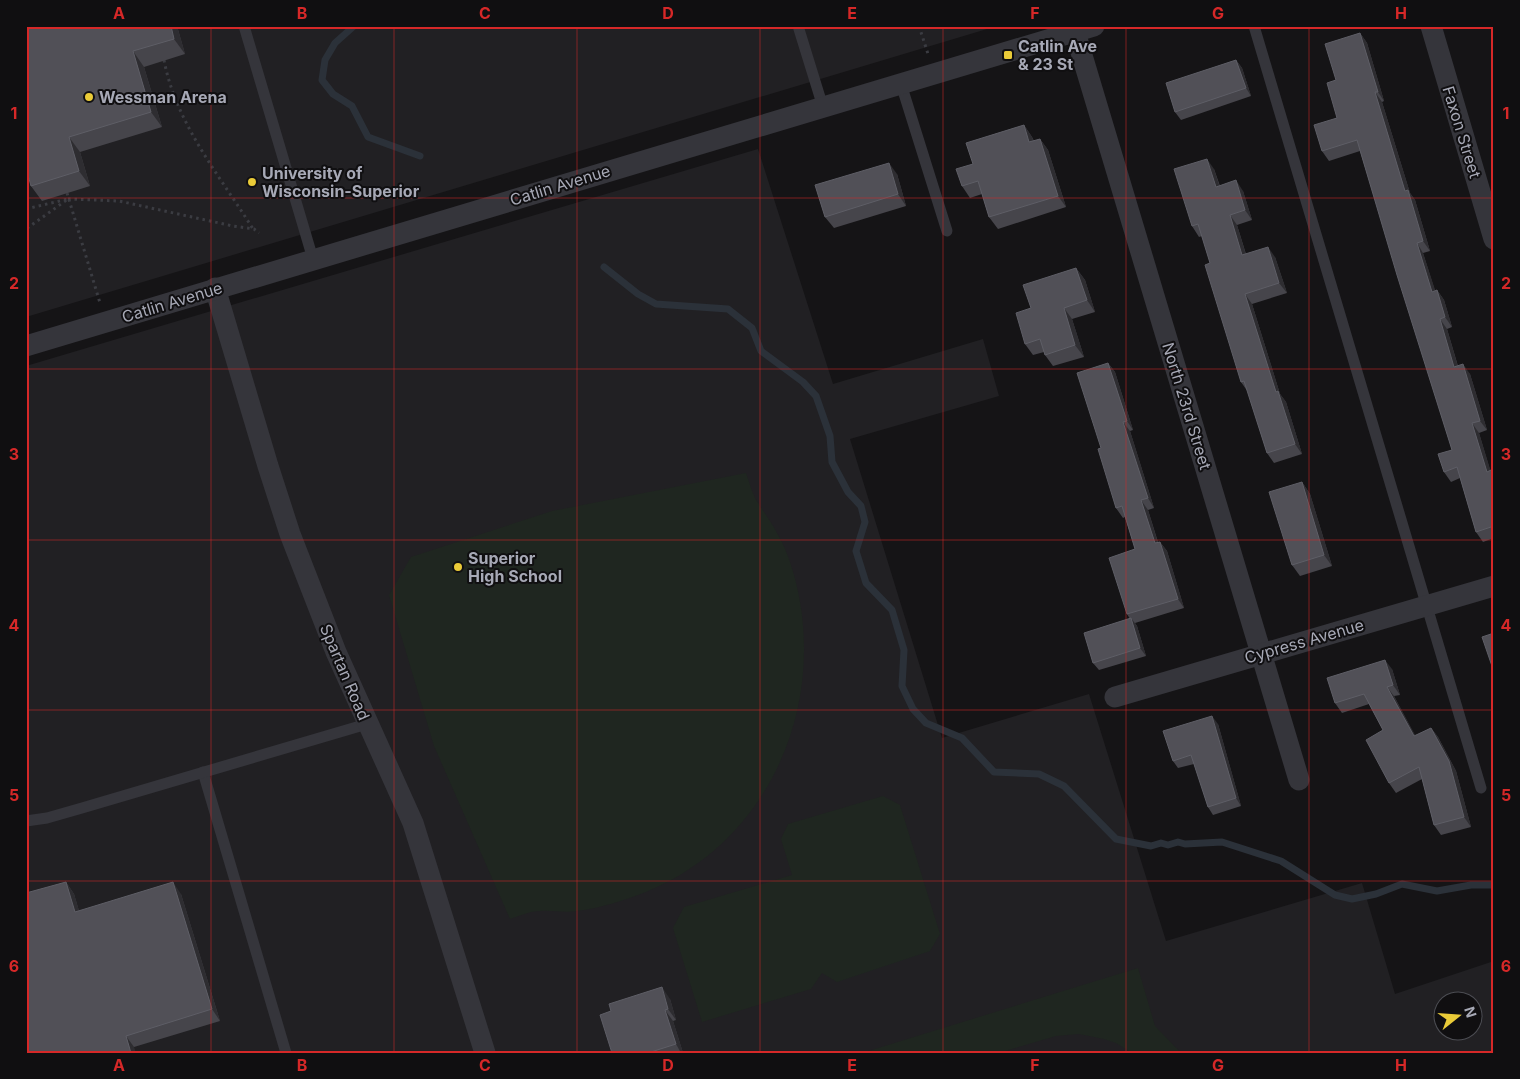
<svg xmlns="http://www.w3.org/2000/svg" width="1520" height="1079" font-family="Inter,sans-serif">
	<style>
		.built { fill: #212023; fill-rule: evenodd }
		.grass { fill: #1f2620 }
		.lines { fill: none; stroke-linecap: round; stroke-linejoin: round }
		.stream { stroke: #2b3139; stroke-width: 7 }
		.path { stroke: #3b3c42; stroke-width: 3; stroke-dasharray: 2.5 4; stroke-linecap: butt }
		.service { stroke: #35353b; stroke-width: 11 }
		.minor { stroke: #35353b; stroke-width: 21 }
		.wall { fill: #46454b }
		.shaded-wall { fill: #2e2d31 }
		.building { fill: #515057; stroke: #5e5e66 }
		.grid { fill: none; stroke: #d62828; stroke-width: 1; stroke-opacity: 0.55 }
		.poi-dot { fill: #eacb38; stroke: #100f11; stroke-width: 2 }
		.labels { text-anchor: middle; stroke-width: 4; stroke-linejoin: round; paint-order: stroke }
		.poi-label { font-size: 16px; font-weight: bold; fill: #a7a9b6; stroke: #100f11; text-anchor: start }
		.street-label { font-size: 16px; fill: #a7a9b6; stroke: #100f11 }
		.neatline { fill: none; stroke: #d62828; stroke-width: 2 }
		.grid-label { font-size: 16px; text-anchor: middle; font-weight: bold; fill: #d62828 }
	</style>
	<rect width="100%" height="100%" fill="#151416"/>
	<g class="built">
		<polygon points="26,26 997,26 26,317"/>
		<path d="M758,149L833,384L983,339L999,396L850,439L942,738L1089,694L1166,941L1362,883L1395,994L1494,961V1053H26V366ZM1442,1002H1472V1032H1442Z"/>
	</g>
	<g class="grass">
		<path d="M746,473C749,481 751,490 755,498C762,510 771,521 777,533C785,546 790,561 794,575C829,702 771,841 646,892C625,900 601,908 577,911C565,913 552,910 540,911C530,911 519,916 510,919L434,746L389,595L411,557L552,511Z"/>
		<polygon points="883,796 900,805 940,934 930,951 837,982 822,973 811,989 702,1022 673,928 684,907 792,875 781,839 788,824"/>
		<polygon points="1138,968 1155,1026 1181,1053 1132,1053 1116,1043 1104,1039 1079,1034 1056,1036 998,1053 862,1053"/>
	</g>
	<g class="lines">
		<g class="stream">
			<polyline points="354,26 335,43 325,60 322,80 333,94 352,106 368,137 420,156"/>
			<polyline points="604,267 638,294 656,304 728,309 752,328 761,351 803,382 816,396 830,436 832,462 848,492 861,506 865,522 856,551 866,583 892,610 904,650 902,686 913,709 926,723 962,738 994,772 1039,774 1064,786 1116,839 1151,846 1161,843 1168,845 1178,842 1185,844 1222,842 1281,861 1335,895 1352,899 1376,894 1402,884 1437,891 1471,885 1494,885"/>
		</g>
		<g class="path">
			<polyline points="919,26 928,54"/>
			<path d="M164,60C176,124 220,176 253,229"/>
			<polyline points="67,193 100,303"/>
			<polyline points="68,199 119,201 233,226 254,229 259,233"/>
			<polyline points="26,209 68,199 26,229"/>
		</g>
		<g class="service">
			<polyline points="244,26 313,259"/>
			<polyline points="798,26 823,107"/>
			<polyline points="1254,26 1481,788"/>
			<polyline points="901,84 947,231"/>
			<polyline points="203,772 286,1053"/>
			<polyline points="26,821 47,818 82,808 367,724"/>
		</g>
		<g class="minor">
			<polyline points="1431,26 1494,239"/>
			<polyline points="1075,32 1299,780"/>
			<polyline points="215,288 268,466 290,534 336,652 413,823 485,1053"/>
			<polyline points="26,346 1094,26"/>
			<polyline points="1115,697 1494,586"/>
		</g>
	</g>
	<g class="wall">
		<polygon points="26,26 177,26 185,54 144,67 162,127 80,152 90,186 42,201 31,186"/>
		<polygon points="1360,33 1367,43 1384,101 1382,102 1410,193 1415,200 1430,251 1423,253 1435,291 1437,290 1444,300 1452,327 1447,329 1458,366 1470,374 1487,430 1479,433 1490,470 1491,470 1494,474 1494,538 1483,542 1476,532 1460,478 1451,482 1444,472 1452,450 1360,151 1329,161 1322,151 1337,118 1336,80"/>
		<polygon points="1236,60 1242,68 1251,96 1181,120 1175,112"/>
		<polygon points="1024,125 1032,137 1034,141 1040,139 1048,150 1066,207 998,229 989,217 982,194 970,198 962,186 973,164"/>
		<polygon points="1214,169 1220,186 1243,191 1252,220 1237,225 1246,254 1275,257 1287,293 1252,304 1280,394 1286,402 1302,454 1274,463 1267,453 1248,392 1241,382 1210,263 1202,236 1199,237 1192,226"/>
		<polygon points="897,174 906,206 834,228 825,217"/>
		<polygon points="1076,268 1085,280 1095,312 1072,319 1084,357 1053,366 1045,355 1044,352 1033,355 1025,344 1031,308"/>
		<polygon points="1108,363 1115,372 1133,430 1130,431 1154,508 1148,510 1158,542 1160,542 1167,551 1184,608 1135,623 1137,626 1146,656 1099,670 1093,663 1130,619 1127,614 1135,549 1125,517 1123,518 1116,508 1101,448"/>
		<polygon points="1302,482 1310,494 1332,566 1300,576 1292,565"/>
		<polygon points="1392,669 1400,695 1394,696 1415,736 1431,728 1438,737 1456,771 1471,827 1441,835 1434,825 1422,779 1396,793 1389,783 1383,730 1369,704 1342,713 1335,703"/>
		<polygon points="1218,724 1241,806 1213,815 1208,807 1194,764 1178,768 1173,761"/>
		<polygon points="66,882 74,894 79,911 181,894 220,1021 134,1047 26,1053"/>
		<polygon points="670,999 676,1020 673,1021 683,1053 612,1053"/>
	</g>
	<g class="shaded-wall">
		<polygon points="171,26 177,26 185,54 174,39"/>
		<polygon points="1360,33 1367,43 1384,101 1378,92"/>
		<polygon points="133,51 144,67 162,127 151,112"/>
		<polygon points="1236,60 1242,68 1251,96 1246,88"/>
		<polygon points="1375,92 1382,102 1410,193 1415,200 1430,251 1423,241 1405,191"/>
		<polygon points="1024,125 1032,137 1038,154 1029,142"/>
		<polygon points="69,137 80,152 90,186 79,171"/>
		<polygon points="1040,139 1048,150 1066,207 1058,196"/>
		<polygon points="1207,159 1214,169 1223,197 1216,187"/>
		<polygon points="889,163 897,174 906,206 898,194"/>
		<polygon points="1236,180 1243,191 1252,220 1245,210"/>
		<polygon points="1230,215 1237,225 1249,265 1242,255"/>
		<polygon points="1417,243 1423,253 1439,302 1432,292"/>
		<polygon points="1268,247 1275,257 1287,293 1279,283"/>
		<polygon points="1076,268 1085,280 1095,312 1087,300"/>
		<polygon points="1437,290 1444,300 1452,327 1445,317"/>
		<polygon points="1245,294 1252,304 1280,394 1286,402 1302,454 1295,444 1276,392"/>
		<polygon points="1064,308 1072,319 1084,357 1075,345"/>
		<polygon points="1440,319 1447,329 1461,377 1454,367"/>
		<polygon points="1108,363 1115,372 1133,430 1127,421"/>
		<polygon points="1463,364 1470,374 1487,430 1480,421"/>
		<polygon points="1123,422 1130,431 1154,508 1148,498"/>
		<polygon points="1472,423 1479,433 1494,482 1487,472"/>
		<polygon points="1302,482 1310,494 1332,566 1324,555"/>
		<polygon points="1141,500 1148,510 1161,553 1155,543"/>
		<polygon points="1160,542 1167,551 1184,608 1178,599"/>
		<polygon points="1131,618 1137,626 1146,656 1140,648"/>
		<polygon points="1385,660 1392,669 1400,695 1393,685"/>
		<polygon points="1387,687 1394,696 1421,746 1414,736"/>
		<polygon points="1212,716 1218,724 1241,806 1236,798"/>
		<polygon points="1431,728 1438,737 1456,771 1471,827 1464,817"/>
		<polygon points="66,882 74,894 83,924 75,912"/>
		<polygon points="173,882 181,894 220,1021 212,1009"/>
		<polygon points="662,987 670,999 676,1020 668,1009"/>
		<polygon points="665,1010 673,1021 683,1053 681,1053 676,1044"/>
		<polygon points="126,1036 134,1047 136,1053 131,1053"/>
	</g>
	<g class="building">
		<polygon points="26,26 171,26 174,39 133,51 151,112 69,137 79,171 31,186 26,168"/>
		<polygon points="1360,33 1378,92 1375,92 1405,191 1408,190 1423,241 1417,243 1432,292 1437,290 1445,317 1440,319 1454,367 1463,364 1480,421 1472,423 1487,472 1491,470 1494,478 1494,526 1476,532 1457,467 1444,472 1438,454 1452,450 1397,275 1357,140 1322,151 1314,125 1337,118 1327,83 1336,80 1325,44"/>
		<polygon points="1236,60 1246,88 1175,112 1166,83"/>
		<polygon points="1024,125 1029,142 1040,139 1058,196 989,217 978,181 962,186 956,169 973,164 966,143"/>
		<polygon points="1207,159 1216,187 1236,180 1245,210 1230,215 1242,255 1268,247 1279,283 1245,294 1276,392 1278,391 1295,444 1267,453 1244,381 1241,382 1205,265 1210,263 1198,224 1192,226 1174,169"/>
		<polygon points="889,163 898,194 825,217 815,185"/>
		<polygon points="1076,268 1087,300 1064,308 1075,345 1045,355 1040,339 1025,344 1016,313 1031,308 1023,285"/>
		<polygon points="1108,363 1127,421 1123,422 1148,498 1141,500 1155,543 1160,542 1178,599 1127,614 1109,558 1135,549 1122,506 1116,508 1098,449 1101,448 1077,373"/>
		<polygon points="1302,482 1324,555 1292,565 1269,492"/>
		<polygon points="1131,618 1140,648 1093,663 1084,633"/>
		<polygon points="1494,633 1494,672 1482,637"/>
		<polygon points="1385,660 1393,685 1387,687 1414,736 1431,728 1449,761 1464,817 1434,825 1419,767 1389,783 1366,740 1383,730 1364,694 1335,703 1327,678"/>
		<polygon points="1212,716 1236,798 1208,807 1191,755 1173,761 1163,731"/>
		<polygon points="66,882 75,912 173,882 212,1009 126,1036 131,1053 26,1053 26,893"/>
		<polygon points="662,987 668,1009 665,1010 676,1044 651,1052 652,1053 612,1053 600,1015 611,1011 609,1004"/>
	</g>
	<path class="grid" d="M211,26V1053M394,26V1053M577,26V1053M760,26V1053M943,26V1053M1126,26V1053M1309,26V1053M26,198H1494M26,369H1494M26,540H1494M26,710H1494M26,881H1494"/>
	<g class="poi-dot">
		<rect x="1003" y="50" width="10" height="10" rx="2.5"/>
		<circle cx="89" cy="97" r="5"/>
		<circle cx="252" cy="182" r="5"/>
		<circle cx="458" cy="567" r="5"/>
	</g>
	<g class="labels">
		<g class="poi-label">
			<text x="1018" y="52">Catlin Ave<tspan x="1018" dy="18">&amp; 23 St</tspan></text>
			<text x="99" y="103">Wessman Arena</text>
			<text x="262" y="179">University of<tspan x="262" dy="18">Wisconsin-Superior</tspan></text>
			<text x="468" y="564">Superior<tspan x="468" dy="18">High School</tspan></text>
		</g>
		<g class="street-label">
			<text transform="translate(1462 132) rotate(73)" y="6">Faxon Street</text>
			<text transform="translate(560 185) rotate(-17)" y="6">Catlin Avenue</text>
			<text transform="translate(172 302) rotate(-17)" y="6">Catlin Avenue</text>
			<text transform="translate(1187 406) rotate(73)" y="6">North 23rd Street</text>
			<text transform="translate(1304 641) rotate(-16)" y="6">Cypress Avenue</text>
			<text transform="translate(345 672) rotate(67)" y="6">Spartan Road</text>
		</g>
	</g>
	<rect width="1520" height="1079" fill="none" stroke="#100f11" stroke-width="55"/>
	<g transform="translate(1458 1016) rotate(73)"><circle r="24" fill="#100f11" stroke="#4c4d53"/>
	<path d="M0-4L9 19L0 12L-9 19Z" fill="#eacb38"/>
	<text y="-8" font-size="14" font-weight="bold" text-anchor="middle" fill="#a7a9b6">N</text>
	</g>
	<rect x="28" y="28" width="1464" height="1024" class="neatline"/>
	<g class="grid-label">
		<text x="119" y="19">A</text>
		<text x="302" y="19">B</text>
		<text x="485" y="19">C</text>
		<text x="668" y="19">D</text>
		<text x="852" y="19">E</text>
		<text x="1035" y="19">F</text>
		<text x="1218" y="19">G</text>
		<text x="1401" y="19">H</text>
		<text x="14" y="119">1</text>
		<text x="1506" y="119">1</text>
		<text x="14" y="289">2</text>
		<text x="1506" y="289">2</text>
		<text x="14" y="460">3</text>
		<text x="1506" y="460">3</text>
		<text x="14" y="631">4</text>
		<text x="1506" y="631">4</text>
		<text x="14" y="801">5</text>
		<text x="1506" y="801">5</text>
		<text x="14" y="972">6</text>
		<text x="1506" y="972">6</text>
		<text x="119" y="1071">A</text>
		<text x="302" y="1071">B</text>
		<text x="485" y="1071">C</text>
		<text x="668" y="1071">D</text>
		<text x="852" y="1071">E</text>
		<text x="1035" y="1071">F</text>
		<text x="1218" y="1071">G</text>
		<text x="1401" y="1071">H</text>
	</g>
</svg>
